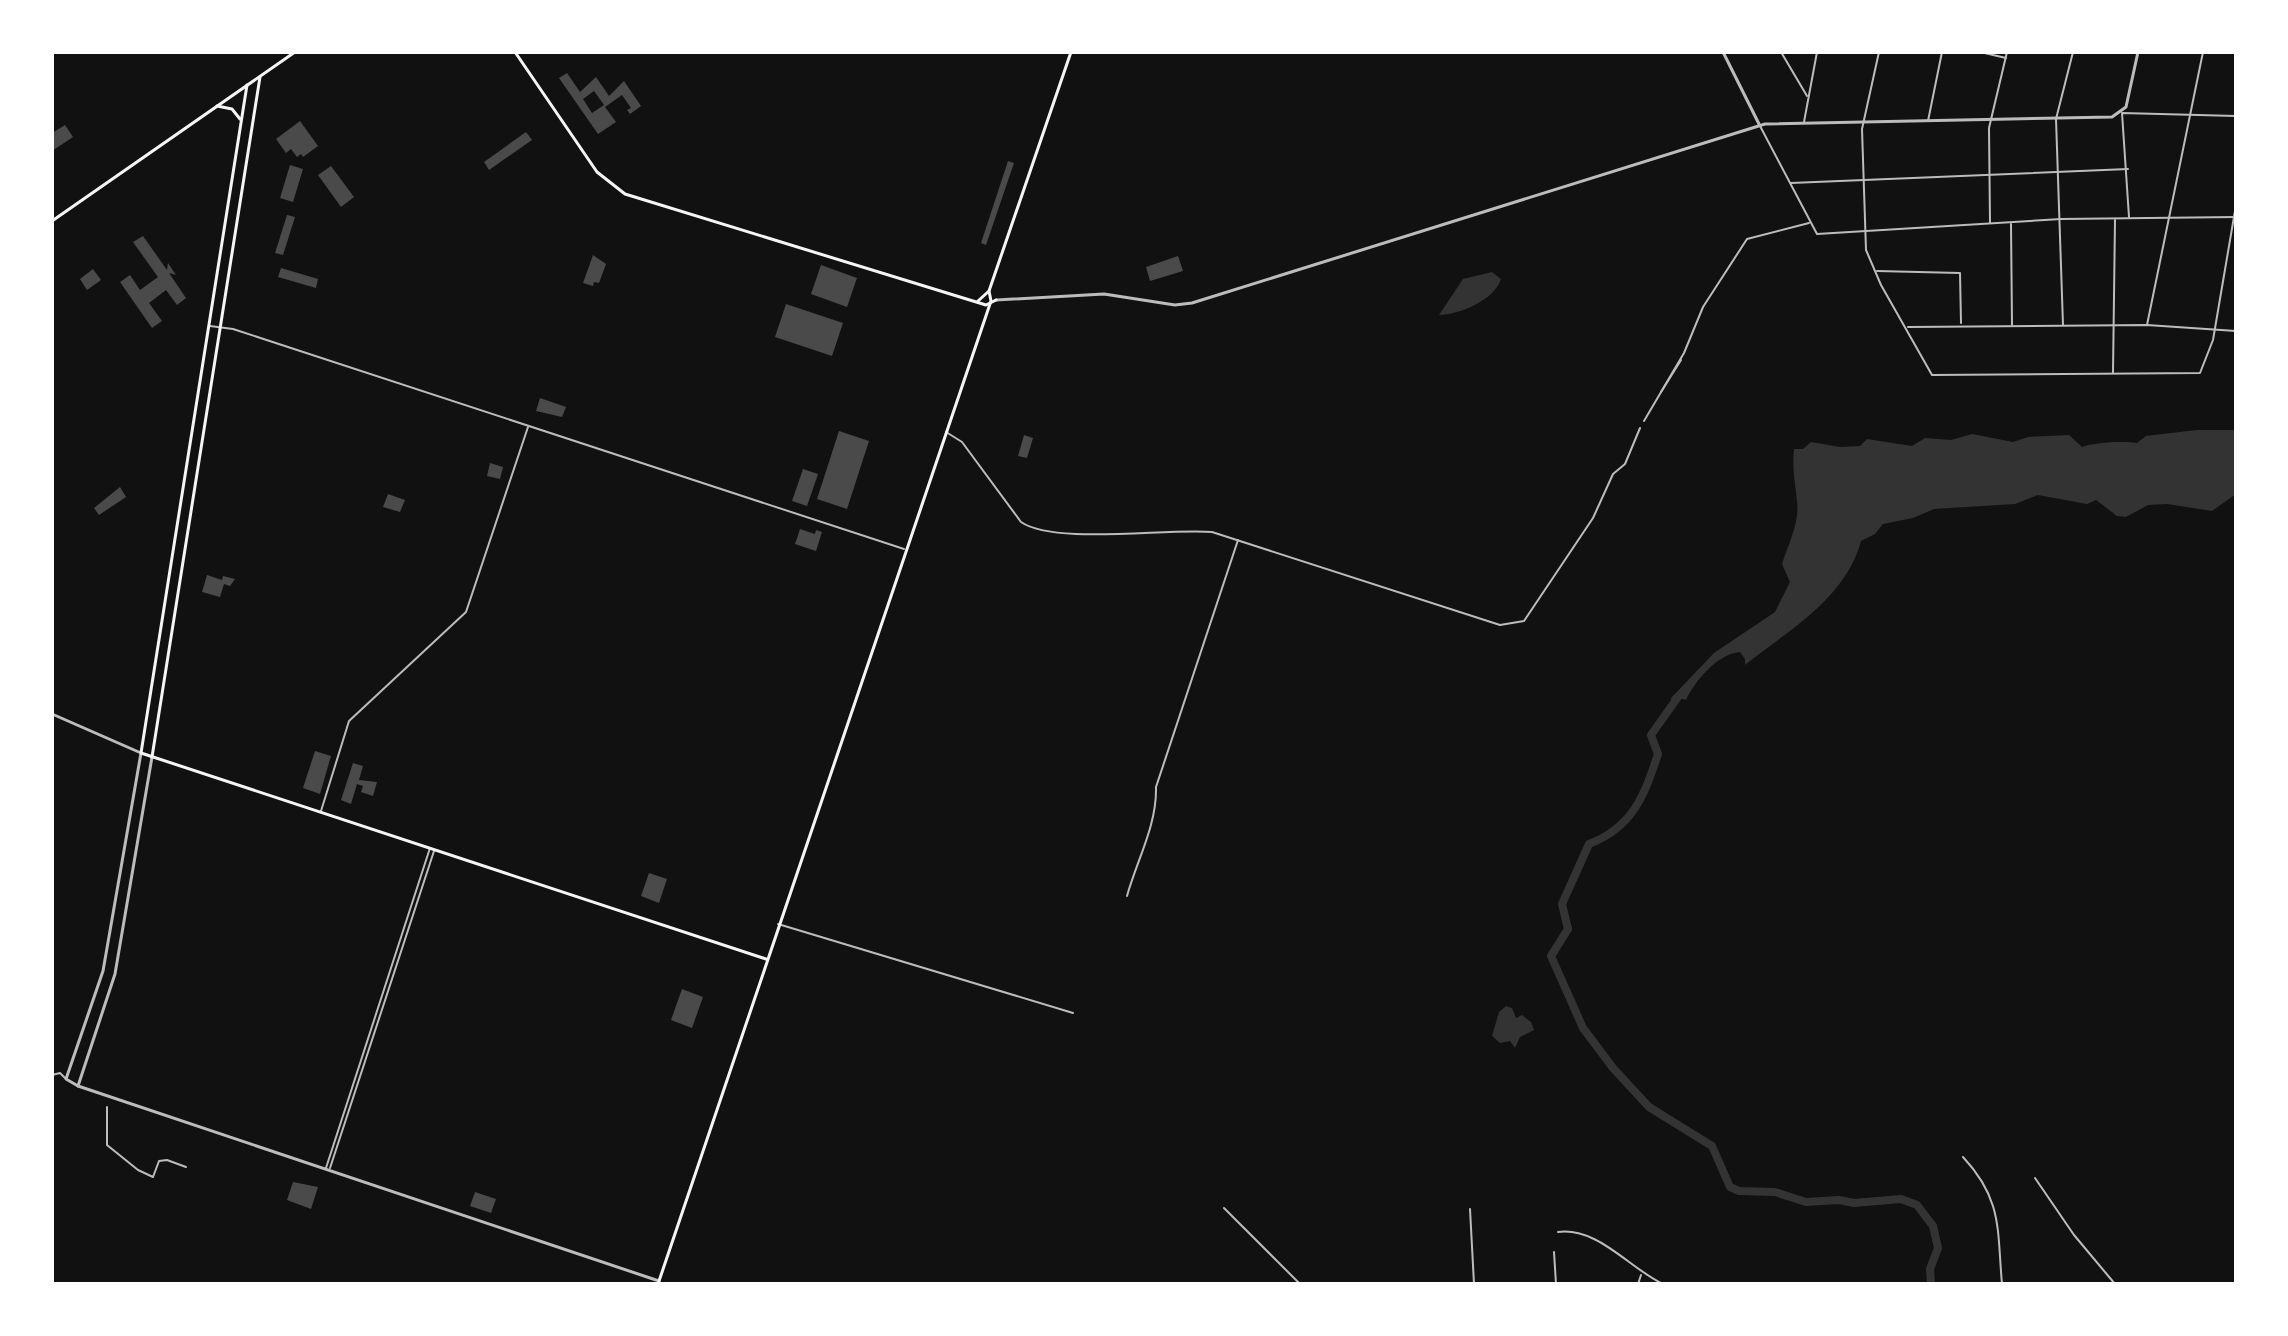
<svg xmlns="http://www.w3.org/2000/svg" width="2288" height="1336" font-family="Lora,serif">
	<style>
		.water { fill: #333 }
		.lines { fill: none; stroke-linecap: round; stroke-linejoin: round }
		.river { stroke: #333; stroke-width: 8 }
		.building { fill: #4a4a4a; fill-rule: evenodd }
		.pedestrian { stroke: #bcbcbc; stroke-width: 2 }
		.minor { stroke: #bcbcbc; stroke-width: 2 }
		.tertiary { stroke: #bcbcbc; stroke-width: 3 }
		.secondary { stroke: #f5f5f5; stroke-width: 3 }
		.primary { stroke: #f5f5f5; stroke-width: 3 }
	</style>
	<rect width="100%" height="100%" fill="#111"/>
	<g class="water">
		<path d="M1492,272L1501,279C1495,300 1458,315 1439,315L1463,279Z"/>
		<path d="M2197,430H2236V494L2212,511L2167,504L2148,505L2126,517L2117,516L2096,500L2087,504L2038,495L2015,504L1934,509L1913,518L1883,524L1875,534L1861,541C1846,598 1789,630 1745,665V659L1740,652C1717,654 1695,681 1686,700L1680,698L1675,706L1671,704V698L1714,653L1775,612L1790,582L1782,564C1788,545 1800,522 1797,501C1795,482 1792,468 1794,449H1803L1811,442L1840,447L1860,446L1867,439L1912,446L1925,438L1951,440L1972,434L2013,442L2028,437L2069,435L2082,447C2096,442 2123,441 2137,443L2146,436Z"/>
		<polygon points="1506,1006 1512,1008 1516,1018 1522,1015 1531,1022 1534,1030 1520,1037 1515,1048 1510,1041 1500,1043 1492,1036 1499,1012"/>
	</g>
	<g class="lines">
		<path class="river" d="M1678,697L1651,735L1658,754C1644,796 1633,827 1589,844L1562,904L1568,929L1551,956L1583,1028L1613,1068L1649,1107L1712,1146L1730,1187L1739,1191L1775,1192L1806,1202L1839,1200L1854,1203L1901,1199L1917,1205L1933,1226L1938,1248L1930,1269L1931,1284"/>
	</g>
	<g class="building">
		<path d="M567,73L580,92L596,77L609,96L624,81L641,106L630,114L627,110L631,108L622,95L605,107L616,122L598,134L559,78ZM594,91L604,105L592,113L583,99Z"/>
		<polygon points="300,121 318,146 303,157 301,154 297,157 291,149 286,153 276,139"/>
		<polygon points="65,125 73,137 52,151 52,133"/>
		<polygon points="526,132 532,140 489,170 484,162"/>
		<polygon points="1008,161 1014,163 986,245 981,243"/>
		<polygon points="290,165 303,169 293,202 280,198"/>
		<polygon points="331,166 354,197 341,207 318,175"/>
		<polygon points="287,215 295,217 283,255 275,253"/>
		<polygon points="143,236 167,270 168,263 176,275 169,273 186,298 177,305 166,290 149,303 162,321 152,328 120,282 130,275 140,290 158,277 133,242"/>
		<polygon points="593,255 606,264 599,283 594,282 593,286 583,283"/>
		<polygon points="1178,256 1183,271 1150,281 1146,267"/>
		<polygon points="821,265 857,278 847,307 811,294"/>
		<polygon points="281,268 318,279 316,288 278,277"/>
		<polygon points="93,269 101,280 87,290 80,279"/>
		<polygon points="786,304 843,323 832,356 775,337"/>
		<polygon points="540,398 566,407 562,417 536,411"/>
		<polygon points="839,431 869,441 847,509 817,499"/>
		<polygon points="1024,435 1033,438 1027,458 1018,456"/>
		<polygon points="490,463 503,467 500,479 487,476"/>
		<polygon points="803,469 818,474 807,506 792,501"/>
		<polygon points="120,487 126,497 99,515 94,508"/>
		<polygon points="388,494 405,500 400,512 383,507"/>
		<polygon points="800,529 815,534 816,530 822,532 816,551 795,544"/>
		<polygon points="207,575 222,580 223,576 235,579 230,586 224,584 220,597 202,592"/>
		<polygon points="315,751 331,756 320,794 303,788"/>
		<polygon points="353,763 363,766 359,780 377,782 373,796 361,792 363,786 357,784 351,804 341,800"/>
		<polygon points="649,873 667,879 659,903 641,896"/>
		<polygon points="682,989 703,997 692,1028 671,1020"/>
		<polygon points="293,1182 318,1187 311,1209 287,1200"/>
		<polygon points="475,1192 496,1199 491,1213 470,1206"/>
	</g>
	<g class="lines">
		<g class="pedestrian">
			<polyline points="326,1168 430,848"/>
			<polyline points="330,1168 434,851"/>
		</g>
		<g class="minor">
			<polyline points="1781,52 1807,96"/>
			<polyline points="1879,52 1862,129 1866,250 1881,285 1932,375 2200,373 2213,340 2236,205"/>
			<polyline points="1980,52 2006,58"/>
			<polyline points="1928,121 1942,52"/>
			<polyline points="1804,122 1817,52"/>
			<polyline points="1760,126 1817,234 2061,219 2236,217"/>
			<polyline points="1791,183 2128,169"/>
			<polyline points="2129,217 2122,113 2236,116"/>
			<polyline points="1990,223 1989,128 2007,52"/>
			<polyline points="2011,224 2012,325"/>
			<polyline points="1877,271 1960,273 1961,323"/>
			<polyline points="2063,325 2056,119 2073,52"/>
			<polyline points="2147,325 2203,52"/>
			<polyline points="210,326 233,329 904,549"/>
			<polyline points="1908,327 2147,325 2236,331"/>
			<polyline points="2113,373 2115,220"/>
			<polyline points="1661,392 1681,360"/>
			<polyline points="1644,421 1684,353 1703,307 1747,239 1809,223"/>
			<path d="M946,432L962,442L1021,522C1054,545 1167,528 1212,532L1500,625L1524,621L1593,518L1613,474L1625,464L1640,428"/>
			<polyline points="321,811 349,721 466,612 528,427"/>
			<path d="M1127,896C1137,860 1157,825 1156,787L1238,540"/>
			<polyline points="778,924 1073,1013"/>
			<polyline points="52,1075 60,1073 65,1078"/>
			<polyline points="107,1107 107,1145 138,1170 153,1177 159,1161 167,1160 186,1167"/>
			<path d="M1963,1157C2003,1200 1997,1230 2002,1284"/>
			<polyline points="2035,1178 2074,1235 2115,1284"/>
			<polyline points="1224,1208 1300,1284"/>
			<polyline points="1470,1209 1474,1284"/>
			<path d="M1558,1232C1598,1227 1629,1268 1663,1284"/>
			<polyline points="1554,1252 1556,1284"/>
			<polyline points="1638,1284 1641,1275"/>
		</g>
		<g class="tertiary">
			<polyline points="1723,52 1759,124"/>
			<polyline points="996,300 1104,294 1175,305 1192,303 1765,124 2112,117 2126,107 2138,52"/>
			<polyline points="52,714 141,753 103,971 66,1079 78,1086 659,1281"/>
			<polyline points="78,1086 115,974 152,757"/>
		</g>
		<g class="secondary">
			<polyline points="515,52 597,172 625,194 986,305 996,300"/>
			<polyline points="247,85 141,753 766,959"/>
			<polyline points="217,106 232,109 240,119"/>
			<polyline points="978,301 989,291 1071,52"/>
			<polyline points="152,757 260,77"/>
			<polyline points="658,1284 991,301 989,291"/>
		</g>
		<polyline class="primary" points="52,221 295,52"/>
	</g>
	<rect width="2288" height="1336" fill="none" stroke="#ffffff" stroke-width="108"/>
</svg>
